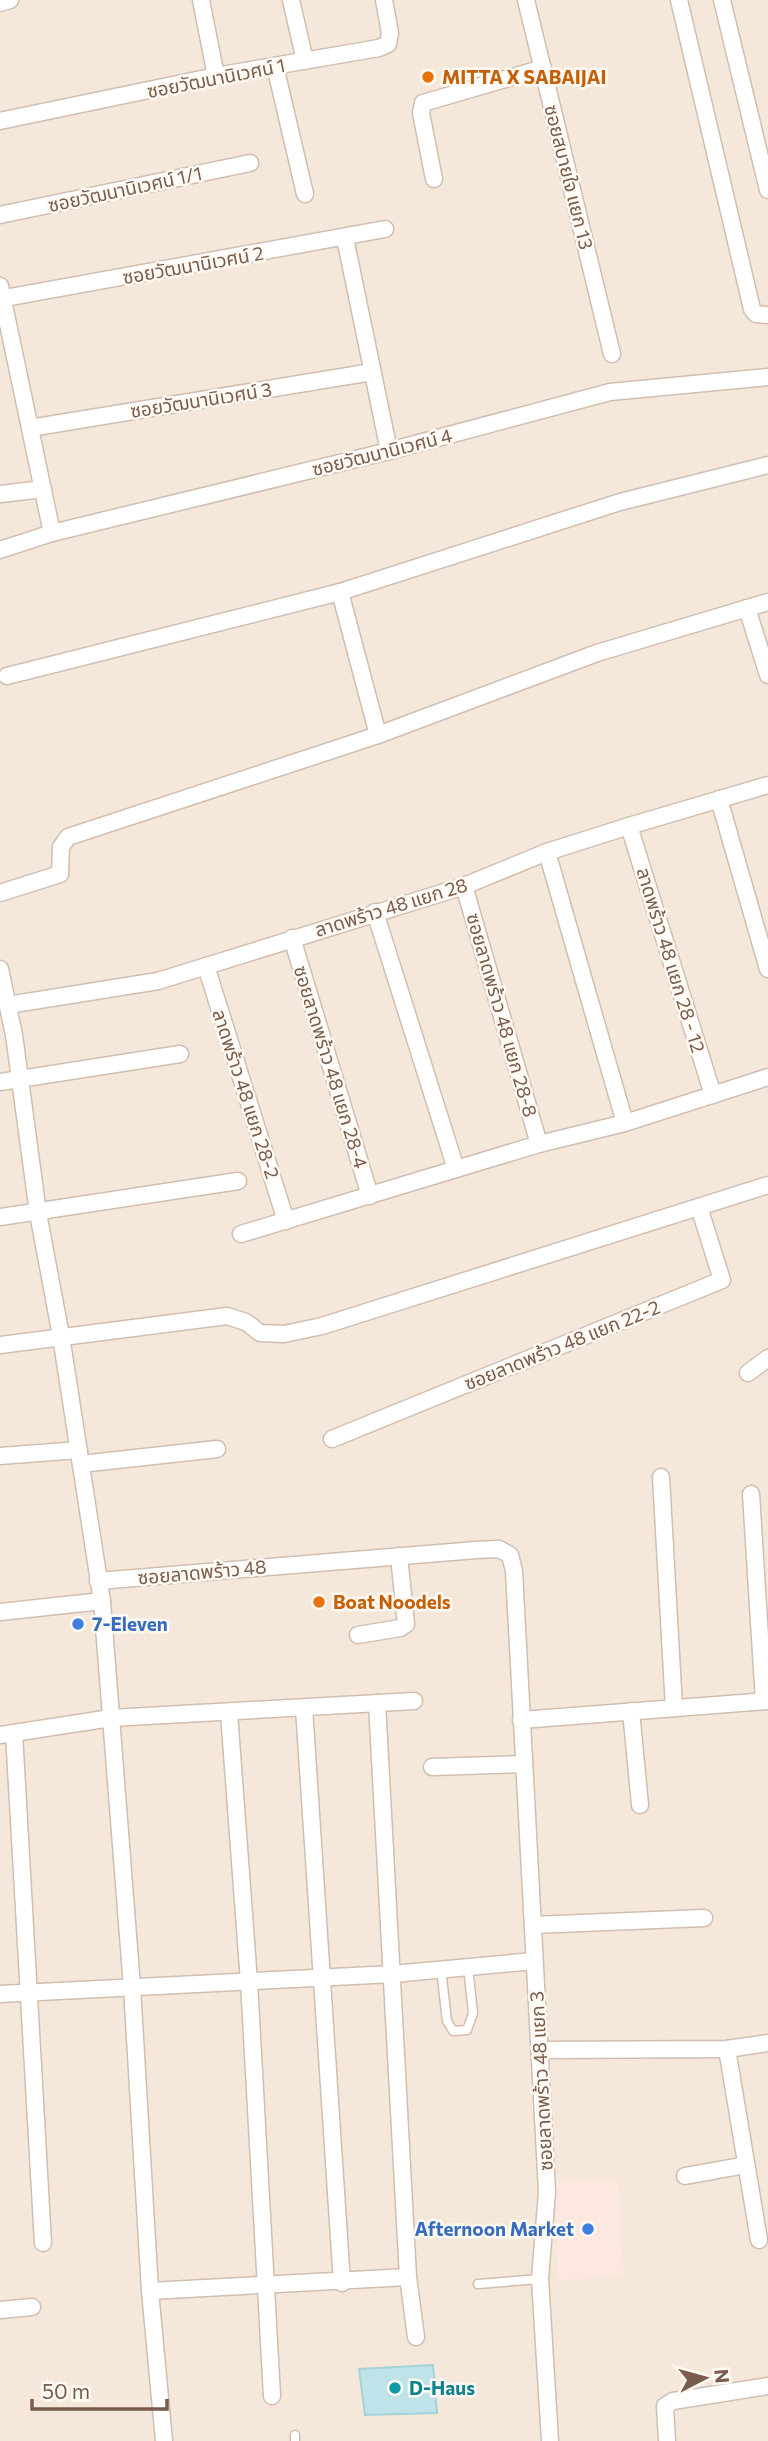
<svg xmlns="http://www.w3.org/2000/svg" width="768" height="2441" font-family="Commissioner,'Noto Sans Thai',sans-serif">
	<style>
		.residential { fill: #f5e8da }
		.commercial { fill: #fde8e0 }
		.water { fill: #bfe3e8; stroke: #a5d3da; stroke-width: 2 }
		.lines { fill: none; stroke-linecap: round; stroke-linejoin: round }
		.service-casing { stroke: #d1beb0; stroke-width: 11 }
		.minor-casing { stroke: #d1beb0; stroke-width: 19 }
		.service { stroke: #fff; stroke-width: 8 }
		.minor { stroke: #fff; stroke-width: 16 }
		.food-dot { fill: #e8710a; stroke: #fffaf3; stroke-width: 2.5 }
		.shop-dot { fill: #3f7fe0; stroke: #fffaf3; stroke-width: 2.5 }
		.culture-dot { fill: #0f9aa8; stroke: #fffaf3; stroke-width: 2.5 }
		.labels { text-anchor: middle; stroke-width: 5; stroke-linejoin: round; paint-order: stroke }
		.food-label { font-size: 19px; font-weight: bold; fill: #c56008; stroke: #fffaf3; text-anchor: start }
		.street-label { font-size: 19px; fill: #7a5c4d; stroke: #fffaf3 }
		.shop-label { font-size: 19px; font-weight: bold; fill: #366cbe; stroke: #fffaf3; text-anchor: start }
		.culture-label { font-size: 19px; font-weight: bold; fill: #0d838f; stroke: #fffaf3; text-anchor: start }
	</style>
	<rect width="100%" height="100%" fill="#fdf6ec"/>
	<rect class="residential" x="0" y="0" width="768" height="2441"/>
	<polygon class="commercial" points="617,2179 624,2276 559,2280 555,2183"/>
	<polygon class="water" points="433,2365 437,2413 365,2415 359,2369"/>
	<g class="lines">
		<defs>
			<g id="service">
				<polyline points="441,1969 447,2021 453,2031 467,2030 473,2013 468,1967"/>
				<polyline points="478,2284 540,2279"/>
				<polyline points="295,2441 295,2435"/>
			</g>
			<g id="minor">
				<polyline points="201,0 216,76"/>
				<polyline points="291,0 305,61"/>
				<polyline points="526,0 612,354"/>
				<polyline points="679,0 752,309 756,314 768,315"/>
				<polyline points="722,0 768,190"/>
				<polyline points="0,3 10,0"/>
				<polyline points="275,66 305,194"/>
				<polyline points="0,121 216,76 379,48 388,44 390,33 384,0"/>
				<polyline points="434,179 421,113 423,103 543,68"/>
				<polyline points="0,215 250,163"/>
				<polyline points="345,238 389,451"/>
				<polyline points="0,286 52,533"/>
				<polyline points="0,299 385,229"/>
				<polyline points="30,428 372,372"/>
				<polyline points="0,494 43,489"/>
				<polyline points="0,550 52,533 389,451 610,392 768,377"/>
				<polyline points="340,592 378,735"/>
				<polyline points="747,608 768,675"/>
				<polyline points="7,676 340,592 620,502 768,465"/>
				<polyline points="719,799 768,969"/>
				<polyline points="629,826 713,1095"/>
				<polyline points="547,852 625,1123"/>
				<polyline points="464,886 539,1144"/>
				<polyline points="0,893 60,874 61,847 68,837 378,735 597,653 768,602"/>
				<polyline points="375,912 456,1169"/>
				<polyline points="292,938 370,1196"/>
				<polyline points="206,966 286,1221"/>
				<polyline points="0,969 14,1035 38,1213 61,1336 102,1601 132,1987 150,2291 164,2441"/>
				<polyline points="8,1005 158,981 464,886 547,852 629,826 768,785"/>
				<polyline points="0,1082 180,1054"/>
				<polyline points="0,1217 238,1181"/>
				<polyline points="241,1234 539,1144 625,1123 768,1077"/>
				<polyline points="0,1345 227,1316 246,1322 260,1333 284,1334 322,1326 768,1185"/>
				<polyline points="748,1373 768,1358"/>
				<polyline points="332,1439 722,1280 699,1207"/>
				<polyline points="0,1456 79,1450"/>
				<polyline points="81,1464 217,1449"/>
				<polyline points="661,1477 674,1708"/>
				<polyline points="751,1494 764,1701"/>
				<polyline points="98,1581 476,1550 499,1549 510,1555 514,1571 547,2192 540,2279 550,2441"/>
				<polyline points="0,1612 102,1601"/>
				<polyline points="358,1635 400,1628 406,1624 399,1556"/>
				<polyline points="377,1703 408,2277 416,2337"/>
				<polyline points="304,1708 342,2283"/>
				<polyline points="631,1711 640,1805"/>
				<polyline points="229,1713 249,1982 272,2396"/>
				<polyline points="521,1720 768,1701"/>
				<polyline points="14,1733 43,2243"/>
				<polyline points="0,1735 111,1718 414,1701"/>
				<polyline points="432,1767 524,1764"/>
				<polyline points="533,1925 704,1918"/>
				<polyline points="0,1994 393,1974 534,1961"/>
				<polyline points="727,2049 759,2240"/>
				<polyline points="540,2050 727,2049 768,2043"/>
				<polyline points="685,2176 746,2165"/>
				<polyline points="150,2291 408,2277"/>
				<polyline points="0,2310 32,2307"/>
				<polyline points="667,2441 665,2406 673,2401 768,2386"/>
			</g>
		</defs>
		<use href="#service" class="service-casing"/>
		<use href="#minor" class="minor-casing"/>
		<use href="#service" class="service"/>
		<use href="#minor" class="minor"/>
	</g>
	<g class="food-dot">
		<circle cx="428" cy="77" r="7"/>
		<circle cx="319" cy="1602" r="7"/>
	</g>
	<g class="shop-dot">
		<circle cx="78" cy="1624" r="7"/>
		<circle cx="588" cy="2229" r="7"/>
	</g>
	<circle class="culture-dot" cx="395" cy="2388" r="7"/>
	<g class="labels">
		<g class="food-label">
			<text x="442" y="84">MITTA X SABAIJAI</text>
			<text x="333" y="1609">Boat Noodels</text>
		</g>
		<g class="street-label">
			<text transform="translate(216 78) rotate(-11)" y="7">ซอยวัฒนานิเวศน์ 1</text>
			<text transform="translate(569 177) rotate(76)" y="7">ซอยสบายใจ แยก 13</text>
			<text transform="translate(125 189) rotate(-12)" y="7">ซอยวัฒนานิเวศน์ 1/1</text>
			<text transform="translate(193 265) rotate(-10)" y="7">ซอยวัฒนานิเวศน์ 2</text>
			<text transform="translate(201 400) rotate(-9)" y="7">ซอยวัฒนานิเวศน์ 3</text>
			<text transform="translate(382 452) rotate(-14)" y="7">ซอยวัฒนานิเวศน์ 4</text>
			<text transform="translate(391 907) rotate(-17)" y="7">ลาดพร้าว 48 แยก 28</text>
			<text transform="translate(671 960) rotate(73)" y="7">ลาดพร้าว 48 แยก 28 - 12</text>
			<text transform="translate(502 1015) rotate(74)" y="7">ซอยลาดพร้าว 48 แยก 28-8</text>
			<text transform="translate(331 1067) rotate(73)" y="7">ซอยลาดพร้าว 48 แยก 28-4</text>
			<text transform="translate(246 1094) rotate(72)" y="7">ลาดพร้าว 48 แยก 28-2</text>
			<text transform="translate(562 1345) rotate(-22)" y="7">ซอยลาดพร้าว 48 แยก 22-2</text>
			<text transform="translate(202 1572) rotate(-5)" y="7">ซอยลาดพร้าว 48</text>
			<text transform="translate(541 2081) rotate(-93)" y="7">ซอยลาดพร้าว 48 แยก 3</text>
		</g>
		<g class="shop-label">
			<text x="92" y="1631">7-Eleven</text>
			<text x="574" y="2236" text-anchor="end">Afternoon Market</text>
		</g>
		<g class="culture-label">
			<text x="409" y="2395">D-Haus</text>
		</g>
	</g>
	<g transform="translate(705 2378) rotate(84)" stroke="#fffaf3" stroke-width="5" paint-order="stroke">
	<path d="M0-5L12 26L0 18L-12 26Z" fill="#7a5c4d"/>
	<text y="-10" font-size="19" font-weight="bold" text-anchor="middle" fill="#7a5c4d">N</text>
	</g>
	<path d="M32 2399v10h135v-10" fill="none" stroke="#7a5c4d" stroke-width="3.5"/>
	<text x="42" y="2399" font-size="21" fill="#7a5c4d" stroke="#fffaf3" stroke-width="5" paint-order="stroke">50 m</text>
</svg>
